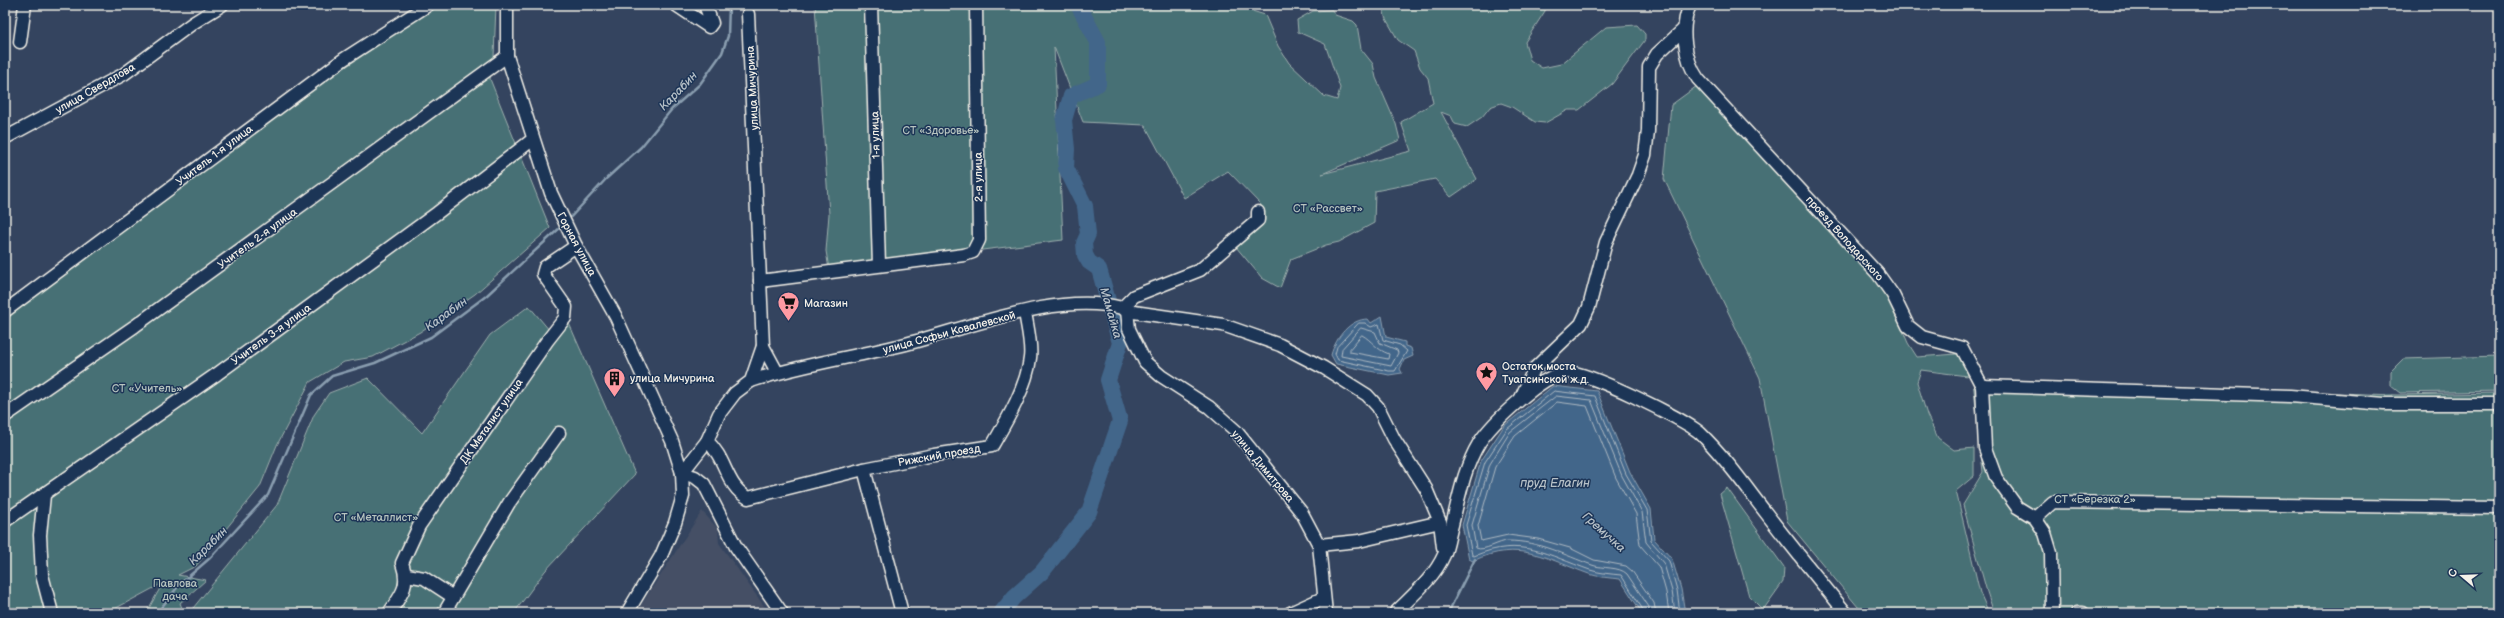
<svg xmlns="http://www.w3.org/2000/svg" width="2504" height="618" font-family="'Balsamiq Sans',sans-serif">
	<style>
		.built { fill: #444f65 }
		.green { fill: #476f74; stroke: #9eb0ae }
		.water { fill: #43668a; stroke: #8a9eb0 }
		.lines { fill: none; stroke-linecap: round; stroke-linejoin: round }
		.shore { stroke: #adb9c2; stroke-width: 1 }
		.stream { stroke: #8a9eb0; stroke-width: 2.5 }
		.river { stroke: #43668a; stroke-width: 16 }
		.minor-casing { stroke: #f4f1e8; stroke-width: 15 }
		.minor { stroke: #1d3557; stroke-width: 12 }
		.labels { text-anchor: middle; stroke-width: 3; stroke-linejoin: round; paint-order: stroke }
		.street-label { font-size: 11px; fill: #f4f1e8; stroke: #1d3557 }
		.park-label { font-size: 11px; fill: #b7c4bf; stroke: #1d3557 }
		.poi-label { font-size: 11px; fill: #f4f1e8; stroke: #1d3557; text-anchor: start }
		.water-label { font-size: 12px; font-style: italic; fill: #b6c0c7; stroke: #1d3557 }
	</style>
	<rect width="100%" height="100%" fill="#34445f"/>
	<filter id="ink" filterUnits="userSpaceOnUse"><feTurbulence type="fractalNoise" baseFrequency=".025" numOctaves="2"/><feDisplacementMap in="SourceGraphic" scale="8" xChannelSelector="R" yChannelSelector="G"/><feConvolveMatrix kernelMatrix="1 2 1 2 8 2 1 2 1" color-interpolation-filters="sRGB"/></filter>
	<g filter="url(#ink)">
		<polygon class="built" points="702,511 718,529 719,543 769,613 636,613"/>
		<g class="green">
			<polygon points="437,5 496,5 494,57 490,79 550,228 475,294 420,332 373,357 344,362 310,382 277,445 260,487 196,566 178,575 206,580 180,603 184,613 142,613 149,608 163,583 107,613 5,613 5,317 294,102"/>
			<polygon points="815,5 1233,5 1265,15 1278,46 1289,63 1324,96 1337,100 1340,88 1325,44 1298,32 1297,20 1313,11 1332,10 1335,15 1353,21 1357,25 1361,49 1373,64 1376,78 1396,124 1400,140 1322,174 1411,151 1401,122 1433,103 1428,78 1420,68 1414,51 1398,40 1385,17 1383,5 1546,5 1545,11 1525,42 1530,60 1542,68 1561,64 1606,27 1637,25 1645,34 1645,40 1612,84 1579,110 1568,110 1545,123 1535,122 1512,107 1501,103 1490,107 1482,117 1467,127 1455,124 1451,116 1441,112 1477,179 1451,197 1435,179 1375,191 1374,223 1339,242 1326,245 1291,259 1280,288 1262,278 1236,247 1259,225 1261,205 1228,171 1184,198 1145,125 1083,122 1054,47 1063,240 829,269 826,251 829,214"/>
			<polygon points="1697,86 1838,241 1875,278 1889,298 1908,343 1917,357 1957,354 1963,360 1969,371 1967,376 1921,370 1917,382 1927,415 1938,438 1954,450 1974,448 1974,476 1956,491 1980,593 1989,613 1863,613 1787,521 1760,378 1664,179 1671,105"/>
			<polygon points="529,306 555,337 568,321 635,474 545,571 514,613 189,613 277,505 314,415 329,393 368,378 422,433 490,335"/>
			<polygon points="2499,356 2499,391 2400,393 2391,386 2391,371 2403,359"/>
			<polygon points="1973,381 2397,395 2499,393 2499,613 1994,613 1987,592 1963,505 1983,472"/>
			<polygon points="1727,488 1784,567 1783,582 1763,610 1749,596 1720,494"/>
		</g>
		<g class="water">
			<path d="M1382,316L1386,337L1405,342V346L1411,348L1413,356L1404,360L1400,369L1402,373L1389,375L1336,364L1331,355C1336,337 1350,319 1368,319L1371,323Z"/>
			<path d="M1553,386L1597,391L1630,472L1651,509L1654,539L1672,559L1681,589L1685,613H1642L1620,579C1610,578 1598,577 1589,574C1547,559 1519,539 1473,561L1469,559L1462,525L1481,461L1504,426Z"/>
		</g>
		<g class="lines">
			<g class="shore">
				<polygon points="1359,323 1365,323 1371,327 1379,324 1383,340 1400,345 1407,351 1395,371 1389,371 1338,360 1335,354 1337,347"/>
				<polygon points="1361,328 1375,332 1380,343 1397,350 1398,353 1391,366 1341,356 1342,349"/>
				<path d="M1362,335C1373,341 1375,349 1389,354L1388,359L1350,352V349Z"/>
				<path d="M1645,613L1621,575C1611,574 1599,573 1590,570C1547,555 1521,536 1474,556L1472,555L1466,525L1485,462L1507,429L1554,391L1595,396L1626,474L1647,510L1651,541L1669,561L1677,590L1680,613"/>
				<path d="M1650,613L1649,607L1627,574C1619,566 1602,569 1592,565C1564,555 1539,541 1508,541C1499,541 1484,552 1476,548L1472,525L1490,464L1510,432L1556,396L1591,400L1622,476L1642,512L1646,542L1664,564L1672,591L1675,613"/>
				<polyline points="1656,613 1654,603 1632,571 1626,566 1594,560 1570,548 1538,539 1508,535 1481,541 1478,526 1495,467 1515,436 1557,402 1587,406 1616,478 1636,514 1640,545 1659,567 1666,592 1669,613"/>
			</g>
			<g class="stream">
				<polyline points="568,220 607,178 641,147 672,109 700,84 722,53 728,36 729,5"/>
				<polyline points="157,613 180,584 210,558 268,495 311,395 332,376 375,363 431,337 486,296 562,226"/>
				<polyline points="1448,613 1475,559"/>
			</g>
			<polyline class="river" points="1001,613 1014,597 1042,572 1089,512 1120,421 1108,380 1120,343 1099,269 1089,262 1085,255 1084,243 1088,234 1085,206 1066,168 1067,149 1064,120 1071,96 1098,84 1098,42 1078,5"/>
			<defs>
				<g id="minor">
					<polyline points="507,5 507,56 551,193 576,246 616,317 672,441 682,473 683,496 675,523 661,556 627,613"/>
					<polyline points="676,5 709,27 712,23 705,5"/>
					<polyline points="871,5 879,265"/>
					<path d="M1690,5C1680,27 1684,59 1698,79L1878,274L1893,295L1908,326L1922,337L1962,348L1982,386L1985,448L1996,478L2017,507L2035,518L2045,533L2051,553L2052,613"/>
					<polyline points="20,42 25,5"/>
					<polyline points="5,138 124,74 193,23 222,5"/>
					<polyline points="760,281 964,255 973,252 979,240 976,5"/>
					<polyline points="1122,308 1127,311 1223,325 1280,345 1324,368 1367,395 1378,407 1394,439 1426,489 1440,522 1443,547"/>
					<polyline points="5,311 344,59 428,5"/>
					<polyline points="1127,311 1129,329 1145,362 1161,376 1209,407 1236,431 1302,513 1319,545 1326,613"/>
					<polyline points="763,346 777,372"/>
					<path d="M751,381C799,365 849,358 898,346C964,330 1055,291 1122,308L1134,296L1200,270L1258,220V212"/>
					<polyline points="1982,386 2290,396 2384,404 2499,404"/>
					<polyline points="1521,398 1534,369 1581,324 1589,307 1606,242 1638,175 1645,155 1648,131 1649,67 1657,54 1684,29"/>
					<polyline points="5,416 135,326 507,56"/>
					<path d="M707,441C727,459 725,485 748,498L864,469L934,455L992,446C1006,422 1027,387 1030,358C1032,344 1027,326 1025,312"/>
					<polyline points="864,469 902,613"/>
					<polyline points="682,473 707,441 719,414 735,393 751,381 763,346 748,14"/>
					<polyline points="682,473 695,477 704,484 736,547 782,613"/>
					<polyline points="44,495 40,535 42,575 52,613"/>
					<polyline points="2035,518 2053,502 2499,508"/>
					<polyline points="5,521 217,374 437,213 532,140"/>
					<polyline points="1319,545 1359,541 1440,522"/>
					<polyline points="407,575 424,578 453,597"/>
					<path d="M389,613C402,594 410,586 402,563L419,526L547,341L565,318L566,307L543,274L545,267L576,246"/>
					<polyline points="444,613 509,503 559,433"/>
					<polyline points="1290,613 1323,598"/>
					<path d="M1395,613C1413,595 1434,578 1444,555C1448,546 1449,535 1452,525C1459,497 1464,468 1479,443C1492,423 1542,375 1566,372C1585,370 1684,419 1700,433C1725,457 1745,486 1766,513C1792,547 1819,580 1846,613"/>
					<polyline points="2077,613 2083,613"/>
				</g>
			</defs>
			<use href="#minor" class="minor-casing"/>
			<use href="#minor" class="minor"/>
		</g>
	</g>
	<defs>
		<symbol id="supermarket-pin" viewBox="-11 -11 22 30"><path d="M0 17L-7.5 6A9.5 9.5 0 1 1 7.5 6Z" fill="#ff9aa2" stroke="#1d3557"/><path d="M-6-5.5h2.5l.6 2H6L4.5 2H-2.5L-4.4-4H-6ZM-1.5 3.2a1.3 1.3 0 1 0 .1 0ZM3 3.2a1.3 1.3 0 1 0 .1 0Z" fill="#111"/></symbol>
		<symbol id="sight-pin" viewBox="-11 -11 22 30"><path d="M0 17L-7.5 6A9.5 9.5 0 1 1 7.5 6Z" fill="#ff9aa2" stroke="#1d3557"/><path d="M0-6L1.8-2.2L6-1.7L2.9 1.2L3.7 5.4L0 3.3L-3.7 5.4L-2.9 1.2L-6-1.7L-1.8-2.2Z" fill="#111"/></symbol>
		<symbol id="building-pin" viewBox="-11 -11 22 30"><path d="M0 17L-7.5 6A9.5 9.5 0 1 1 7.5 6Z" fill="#ff9aa2" stroke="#1d3557"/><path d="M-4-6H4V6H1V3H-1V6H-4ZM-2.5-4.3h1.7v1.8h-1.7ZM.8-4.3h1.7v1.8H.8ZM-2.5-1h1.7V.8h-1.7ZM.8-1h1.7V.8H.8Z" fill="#111"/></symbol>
	</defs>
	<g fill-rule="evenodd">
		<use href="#supermarket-pin" x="776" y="290" width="25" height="34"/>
		<use href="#sight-pin" x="1474" y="360" width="25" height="34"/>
		<use href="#building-pin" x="602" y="366" width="25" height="34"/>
	</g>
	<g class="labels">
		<g class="street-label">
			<text transform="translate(95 88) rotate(-30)" y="4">улица Свердлова</text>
			<text transform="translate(752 88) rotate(-93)" y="4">улица Мичурина</text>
			<text transform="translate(875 135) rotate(-92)" y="4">1-я улица</text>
			<text transform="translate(214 155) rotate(-37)" y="4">Учитель 1-я улица</text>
			<text transform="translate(978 177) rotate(-91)" y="4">2-я улица</text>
			<text transform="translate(257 238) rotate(-36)" y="4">Учитель 2-я улица</text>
			<text transform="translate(1845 238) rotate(48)" y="4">проезд Володарского</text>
			<text transform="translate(577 244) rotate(62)" y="4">Горная улица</text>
			<text transform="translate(949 332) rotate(-15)" y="4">улица Софьи Ковалевской</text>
			<text transform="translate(271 334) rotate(-36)" y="4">Учитель 3-я улица</text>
			<text transform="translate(491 421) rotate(-55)" y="4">ДК Металист улица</text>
			<text transform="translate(939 455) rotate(-10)" y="4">Рижский проезд</text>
			<text transform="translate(1263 466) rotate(50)" y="4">улица Димитрова</text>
		</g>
		<g class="park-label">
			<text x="941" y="134">СТ «Здоровье»</text>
			<text x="1328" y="212">СТ «Рассвет»</text>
			<text x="147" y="392">СТ «Учитель»</text>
			<text x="2095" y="503">СТ «Березка 2»</text>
			<text x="376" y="521">СТ «Металлист»</text>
			<text x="175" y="587">Павлова<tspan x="175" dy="13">дача</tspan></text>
		</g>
		<g class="poi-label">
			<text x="804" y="307">Магазин</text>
			<text x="1502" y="370">Остаток моста<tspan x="1502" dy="13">Туапсинской ж.д.</tspan></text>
			<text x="630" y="382">улица Мичурина</text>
		</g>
		<g class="water-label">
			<text transform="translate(678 91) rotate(-46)" y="4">Карабин</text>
			<text transform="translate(1111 313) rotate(74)" y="4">Мамайка</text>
			<text transform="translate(446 314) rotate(-36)" y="4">Карабин</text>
			<text x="1555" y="487">пруд Елагин</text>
			<text transform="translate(1604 532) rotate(42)" y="4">Гремучка</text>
			<text transform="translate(208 546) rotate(-45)" y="4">Карабин</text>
		</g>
	</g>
	<rect width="2504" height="618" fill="none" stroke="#1d3557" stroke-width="20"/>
	<rect x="10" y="10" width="2484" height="598" fill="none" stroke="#f4f1e8" stroke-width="1.5" filter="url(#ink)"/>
	<g transform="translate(2462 576) rotate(289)" stroke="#1d3557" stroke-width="3" paint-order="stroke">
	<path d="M0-3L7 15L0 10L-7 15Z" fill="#f4f1e8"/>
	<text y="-6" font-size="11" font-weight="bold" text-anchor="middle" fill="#f4f1e8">С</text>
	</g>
</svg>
